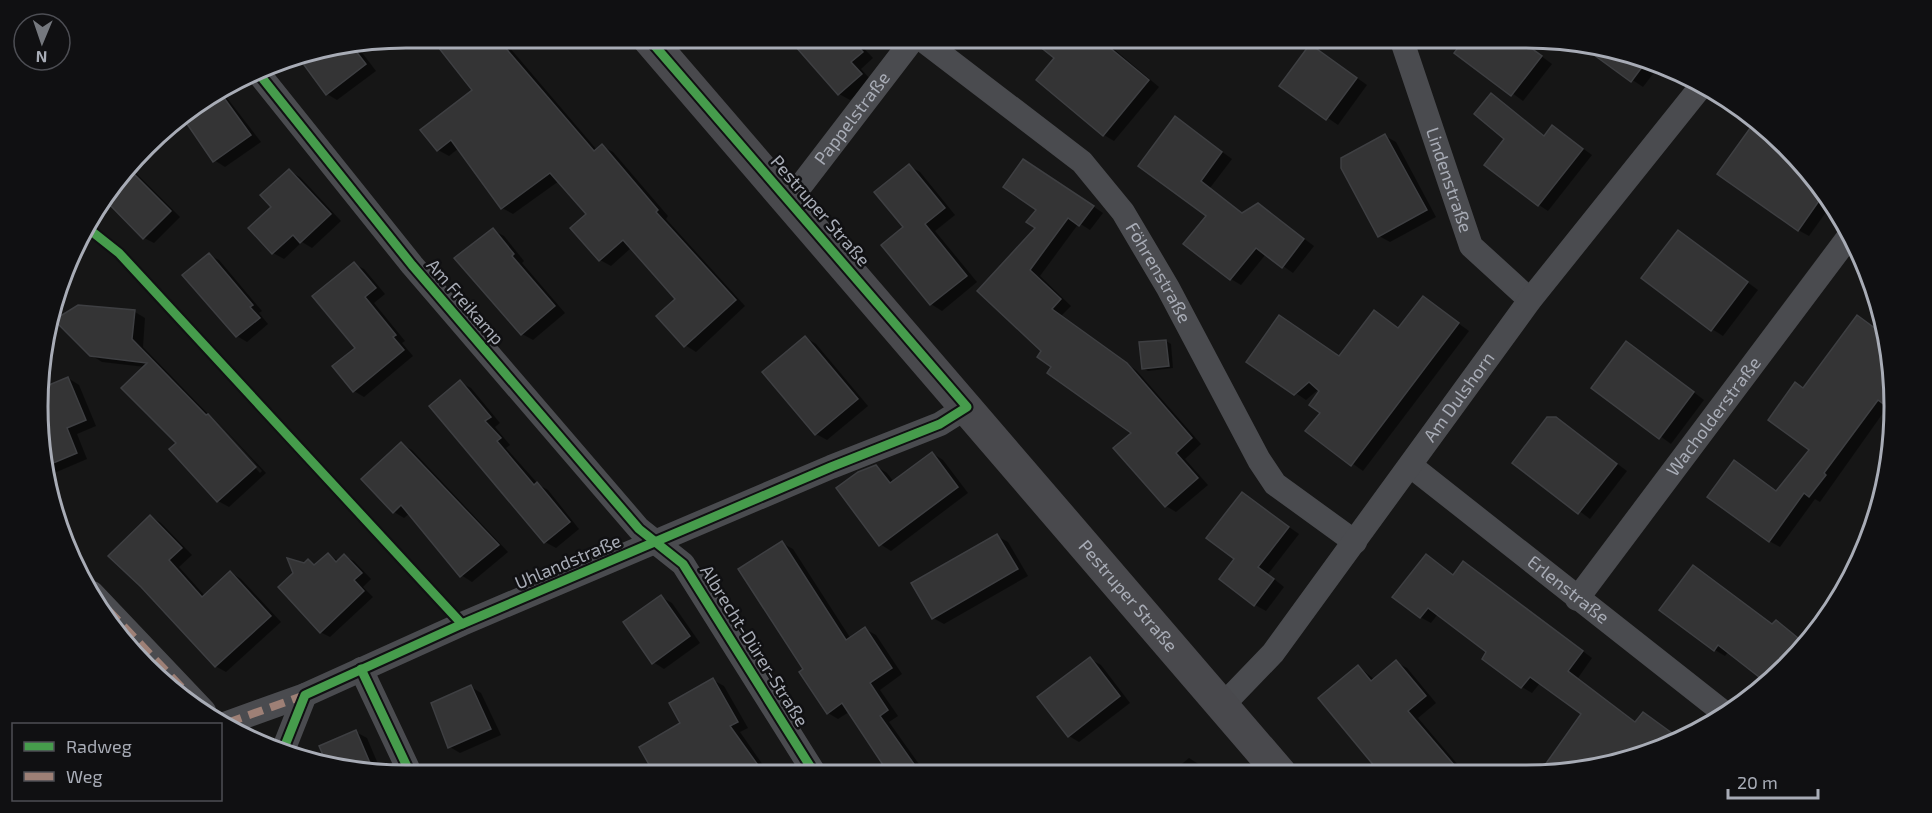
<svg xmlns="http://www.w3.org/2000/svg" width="1932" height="813" font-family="'Exo 2',sans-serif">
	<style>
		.shadow { fill: #0007 }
		.building { fill: #343435; stroke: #3e3f42; stroke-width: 1.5 }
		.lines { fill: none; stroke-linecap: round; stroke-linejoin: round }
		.street { stroke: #4a4b4f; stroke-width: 24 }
		.secondary { stroke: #49494d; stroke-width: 33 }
		.quiet { stroke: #9e8076; stroke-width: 8; stroke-dasharray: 15 8; stroke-linecap: butt }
		.cycleway-casing { stroke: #101012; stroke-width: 13 }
		.cycleway { stroke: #469c4c; stroke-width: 9 }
		.labels { text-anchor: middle; stroke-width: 5; stroke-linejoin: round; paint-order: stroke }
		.street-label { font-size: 18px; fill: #a8acb6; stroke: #101012 }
		.rim { fill: none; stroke: #a8acb6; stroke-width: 3 }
	</style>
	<rect width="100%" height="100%" fill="#161616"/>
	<g class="shadow">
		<polygon points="433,38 506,38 503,40 597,150 602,146 613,152 668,216 666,219 745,306 696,352 685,345 677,299 631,248 611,266 600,260 588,214 559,181 513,214 502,208 459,148 449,156 438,150 474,90"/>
		<polygon points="790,38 854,38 873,58 861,69 872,81 850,100 839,94"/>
		<polygon points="1031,38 1101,38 1159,87 1114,141 1104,135 1056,58"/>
		<polygon points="1467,38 1517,38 1552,64 1523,101 1456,52"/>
		<polygon points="357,46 376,71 337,100 327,94 297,56"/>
		<polygon points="1607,51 1644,57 1659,66 1643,87 1601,59"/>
		<polygon points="1321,52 1367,85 1338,125 1281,86"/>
		<polygon points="224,94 261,142 225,167 214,160 184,117"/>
		<polygon points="1491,95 1545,136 1553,127 1592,155 1548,211 1539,205 1507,138"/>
		<polygon points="1176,118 1232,159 1210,188 1244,214 1258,205 1314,246 1293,273 1266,254 1241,285 1231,279"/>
		<polygon points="1385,136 1396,142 1436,217 1390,242 1379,236"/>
		<polygon points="1779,143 1829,208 1809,236 1798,230"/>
		<polygon points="909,166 920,172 955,215 935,231 977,282 942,311 931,304 883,245 905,227"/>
		<polygon points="1034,166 1103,213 1090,230 1079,223 1040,276 1071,306 1061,316 1137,371 1201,444 1185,459 1208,485 1176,512 1166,506 1115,448 1133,433 1053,367 1043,350 979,290 1037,228"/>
		<polygon points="131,168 180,217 154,243 144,238 106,199"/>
		<polygon points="289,171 300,177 341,221 312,248 302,242 284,259 273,253 250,229 273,207"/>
		<polygon points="493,230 504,236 524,261 522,263 565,313 533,340 522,334 456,258"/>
		<polygon points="1679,232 1758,290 1723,336 1712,329"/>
		<polygon points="209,255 219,260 262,311 259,313 268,324 247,342 237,336"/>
		<polygon points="354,264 364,269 385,294 374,303 405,341 402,343 413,356 364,397 354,391 334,366 357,348"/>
		<polygon points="1423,298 1469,331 1363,471 1307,431 1322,412 1321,391 1319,389 1306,400 1248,361 1340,357 1399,329"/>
		<polygon points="135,312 145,318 143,347 210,416 207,415 260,473 262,471 216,420 266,473 229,507 218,501 178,443 145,367 102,362 91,355"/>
		<polygon points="1858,317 1880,332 1894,382 1890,407 1888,406 1820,502 1815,499 1780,547 1769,541 1778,492 1811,449 1804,389"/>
		<polygon points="806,338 816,344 868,406 827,440 816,434"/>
		<polygon points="1166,341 1171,344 1173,368 1148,371 1143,368"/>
		<polygon points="1637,349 1704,400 1671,444 1593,387"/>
		<polygon points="68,378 79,385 96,426 77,434 87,459 45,477 42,389"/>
		<polygon points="460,382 471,388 500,423 495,427 510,445 506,448 539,485 548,490 579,529 556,548 545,542 432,406"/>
		<polygon points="1567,426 1627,471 1590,519 1514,462"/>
		<polygon points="401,444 412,450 508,552 472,582 461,575 410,513 404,518 394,512"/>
		<polygon points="932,453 943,460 968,493 891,551 880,544 876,466 887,473 894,482"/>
		<polygon points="1879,493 1876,514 1868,507"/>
		<polygon points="1242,494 1299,534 1268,574 1284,587 1266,611 1255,605 1236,559"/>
		<polygon points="150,516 161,523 192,555 179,567 205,596 230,572 241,579 281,622 226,672 215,666 142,586"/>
		<polygon points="997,536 1008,542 1028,576 944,624 933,618"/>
		<polygon points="782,543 793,549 851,639 865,629 876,635 902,674 880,690 898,716 889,722 926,774 870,774 884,764 849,712 838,719 828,713 805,669"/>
		<polygon points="1862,552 1837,603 1829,597"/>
		<polygon points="328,555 339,561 344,556 354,561 371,579 363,587 373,597 330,637 320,632 304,565 308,561 316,566"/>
		<polygon points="1426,556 1454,576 1464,563 1474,570 1592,658 1578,678 1637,723 1654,720 1680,739 1667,747 1574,772 1541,772 1583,714 1540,683 1532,693 1522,687 1488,652 1438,614 1431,623 1420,617"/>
		<polygon points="661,597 672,603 700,643 664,669 653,662"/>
		<polygon points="1661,610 1774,625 1776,622 1805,642 1769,683 1729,651 1725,656 1715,650"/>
		<polygon points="1090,659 1101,665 1130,703 1079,742 1069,736"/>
		<polygon points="1396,662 1407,668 1436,703 1418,718 1465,773 1391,773 1358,666 1375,680"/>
		<polygon points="713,680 724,686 748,728 740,732 770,775 705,775 682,724"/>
		<polygon points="471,687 481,693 501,735 460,753 450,747 439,725"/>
		<polygon points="356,732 367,738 381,771 328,763 321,747"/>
		<polygon points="1189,758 1200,765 1207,773 1171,773"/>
	</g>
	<g class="building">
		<polygon points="431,38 497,38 594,151 602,144 658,210 656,212 736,300 684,347 656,316 675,299 623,240 599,261 570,228 586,214 550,173 501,209 451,140 437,151 420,130 472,90"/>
		<polygon points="788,38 850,38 863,52 851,62 862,74 838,95"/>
		<polygon points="1029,38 1098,38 1149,80 1103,136 1036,80 1054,58"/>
		<polygon points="1465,38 1517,38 1542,56 1511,96 1454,53"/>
		<polygon points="1310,44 1357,78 1326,120 1279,86"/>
		<polygon points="352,46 366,64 326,95 304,65 323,51"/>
		<polygon points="1583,47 1644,57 1648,59 1631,82"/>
		<polygon points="1491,93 1544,136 1552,125 1583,149 1538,206 1484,165 1504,139 1474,114"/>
		<polygon points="222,95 251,135 213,162 183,118"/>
		<polygon points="1175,116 1222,152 1201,181 1242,213 1258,203 1304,239 1282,268 1256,248 1230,280 1183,244 1206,216 1138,166"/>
		<polygon points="1753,124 1779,142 1821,198 1798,231 1717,174"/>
		<polygon points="1385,134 1427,210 1378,237 1341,168 1341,158"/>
		<polygon points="1023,159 1094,206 1079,226 1068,218 1030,270 1061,299 1052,309 1127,363 1192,438 1176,453 1198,478 1165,507 1113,448 1131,433 1047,373 1051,367 1037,357 1041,351 977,291 1035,228 1026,222 1036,210 1003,187"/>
		<polygon points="909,164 945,208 925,224 967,276 930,305 881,245 903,227 874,192"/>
		<polygon points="289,169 331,214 300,243 293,235 272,254 248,228 271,207 260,195"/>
		<polygon points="130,170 171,211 143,239 105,200"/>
		<polygon points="493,228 514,254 512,256 555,306 521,335 454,258"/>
		<polygon points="1678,230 1748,282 1711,331 1641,278"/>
		<polygon points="209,253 253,305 250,307 260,318 236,337 182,275"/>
		<polygon points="354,262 376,288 365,297 396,335 393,337 404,350 353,392 332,366 355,348 312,296"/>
		<polygon points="1423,296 1459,323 1351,466 1305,431 1320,413 1309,405 1319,391 1309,382 1294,395 1246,362 1279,315 1339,356 1374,310 1398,328"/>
		<polygon points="78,305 135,310 132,339 206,415 208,414 256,467 217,502 169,449 176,443 121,388 147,363 90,356 54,320"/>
		<polygon points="1857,315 1880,332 1894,382 1890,409 1878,400 1824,473 1826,475 1809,497 1804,493 1769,542 1707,497 1734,460 1776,491 1809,450 1768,420 1795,382 1803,388"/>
		<polygon points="805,336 858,399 815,435 762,372"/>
		<polygon points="1166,340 1169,366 1142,369 1139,342"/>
		<polygon points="1626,341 1694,392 1659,439 1591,388"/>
		<polygon points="43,372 49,385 68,377 86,420 67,428 77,453 44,467 41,373"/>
		<polygon points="460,380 491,417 485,421 501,438 497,441 534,485 537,482 570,522 544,543 429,406"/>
		<polygon points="1547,417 1556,417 1617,464 1578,514 1512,463"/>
		<polygon points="401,442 499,545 460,577 401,505 393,513 361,479"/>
		<polygon points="932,452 958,487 879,546 836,488 858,472 876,465 890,483"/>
		<polygon points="1242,492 1289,527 1258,567 1274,579 1254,606 1219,579 1234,559 1206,538"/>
		<polygon points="150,515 182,548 169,560 202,597 230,571 271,616 215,667 141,587 108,556"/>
		<polygon points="997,534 1018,569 932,619 911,583"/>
		<polygon points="782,541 846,640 865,627 892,668 870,683 888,710 880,716 921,774 889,774 842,703 827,714 799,672 803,669 738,569"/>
		<polygon points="328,553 336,562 344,554 362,573 354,580 364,591 320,633 278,587 293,573 287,558 304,563 308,559 314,565"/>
		<polygon points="1426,554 1453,575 1463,561 1583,651 1568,671 1635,722 1643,712 1680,739 1667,747 1574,772 1540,772 1581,714 1530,677 1521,688 1482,659 1486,652 1428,608 1420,618 1392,597"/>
		<polygon points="1693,565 1772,624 1776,620 1803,642 1768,684 1718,645 1714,651 1659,610"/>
		<polygon points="661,595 690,636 652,664 623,622"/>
		<polygon points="1090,657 1120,696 1068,737 1037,697"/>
		<polygon points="1396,660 1426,696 1408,711 1461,773 1380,773 1318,698 1358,665 1371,681"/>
		<polygon points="713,678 738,722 730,726 765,775 655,775 639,747 680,723 669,703"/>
		<polygon points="471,685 491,729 448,748 431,703"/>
		<polygon points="356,730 373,770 326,762 319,746"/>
	</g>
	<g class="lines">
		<g class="street">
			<path id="s1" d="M920,38L1082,162L1123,212L1168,288L1259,460L1275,484L1355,542"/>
			<path id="s2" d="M1401,38L1471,246L1530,300"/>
			<polyline points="259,74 412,265 639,529 683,564 815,774"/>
			<path id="s3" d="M789,201L914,38"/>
			<path id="s4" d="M1411,466L1723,712"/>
			<polyline points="92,593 204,711"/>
			<path id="s5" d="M1577,599L1850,235"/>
			<polyline points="361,669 411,775"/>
			<path id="s6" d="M1222,706L1273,653L1530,300L1699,89"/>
			<polyline points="227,723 305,695 462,624 831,467 940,424 967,407"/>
			<polyline points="282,753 305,695"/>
		</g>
		<path class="secondary" id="s7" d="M648,38L1280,773"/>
		<g class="quiet">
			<polyline points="92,593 204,711"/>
			<polyline points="227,723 305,695"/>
		</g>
		<defs>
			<g id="cycleway">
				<polyline points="259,74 412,265 639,529 683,564 815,774"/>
				<polyline points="85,226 119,253 462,624"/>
				<polyline points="361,669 411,775"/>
				<polyline points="282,753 305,695 462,624 831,467 940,424 967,407 648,38"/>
			</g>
		</defs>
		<use href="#cycleway" class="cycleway-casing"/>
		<use href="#cycleway" class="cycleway"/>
	</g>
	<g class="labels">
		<g class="street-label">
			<text dy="6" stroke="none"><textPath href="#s3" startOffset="104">Pappelstraße</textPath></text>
			<text dy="6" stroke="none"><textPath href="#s2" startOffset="150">Lindenstraße</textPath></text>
			<text transform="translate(820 211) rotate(49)" y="6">Pestruper Straße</text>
			<text dy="6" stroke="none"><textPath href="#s1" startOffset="339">Föhrenstraße</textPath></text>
			<text transform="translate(465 302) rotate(49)" y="6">Am Freikamp</text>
			<text dy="6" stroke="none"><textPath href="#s6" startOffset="390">Am Dulshorn</textPath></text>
			<text dy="6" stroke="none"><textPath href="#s5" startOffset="228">Wacholderstraße</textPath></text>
			<text transform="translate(568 562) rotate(-23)" y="6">Uhlandstraße</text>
			<text dy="6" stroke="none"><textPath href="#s4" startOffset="200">Erlenstraße</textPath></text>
			<text dy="6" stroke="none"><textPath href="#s7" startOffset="736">Pestruper Straße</textPath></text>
			<text transform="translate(754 646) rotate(58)" y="6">Albrecht-Dürer-Straße</text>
		</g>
	</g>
	<path d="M0 0H1932V813H0ZM406 48H1526A358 358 0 0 1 1884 406V407A358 358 0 0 1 1526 765H406A358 358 0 0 1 48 407V406A358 358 0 0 1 406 48Z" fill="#101012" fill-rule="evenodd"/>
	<path class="rim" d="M406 48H1526A358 358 0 0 1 1884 406V407A358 358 0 0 1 1526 765H406A358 358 0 0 1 48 407V406A358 358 0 0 1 406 48Z"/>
	<rect x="12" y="723" width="210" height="78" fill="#101012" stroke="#4d4e54" stroke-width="1.5"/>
	<rect x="24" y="742" width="30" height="9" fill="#469c4c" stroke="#4d4e54" stroke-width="1.5"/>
	<text x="66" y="753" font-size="18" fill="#a8acb6">Radweg</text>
	<rect x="24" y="772" width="30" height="9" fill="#9e8076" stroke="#4d4e54" stroke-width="1.5"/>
	<text x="66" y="783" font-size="18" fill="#a8acb6">Weg</text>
	<g transform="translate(42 42) rotate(182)"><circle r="28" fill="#101012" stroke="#4d4e54" stroke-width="1.5"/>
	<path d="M0-4.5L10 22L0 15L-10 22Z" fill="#75787e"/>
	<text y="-9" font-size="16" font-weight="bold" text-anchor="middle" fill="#a8acb6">N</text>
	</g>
	<path d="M1728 789v9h90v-9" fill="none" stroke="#a8acb6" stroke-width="3"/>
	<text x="1737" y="789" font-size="18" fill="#a8acb6" stroke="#101012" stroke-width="4.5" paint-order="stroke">20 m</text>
</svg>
